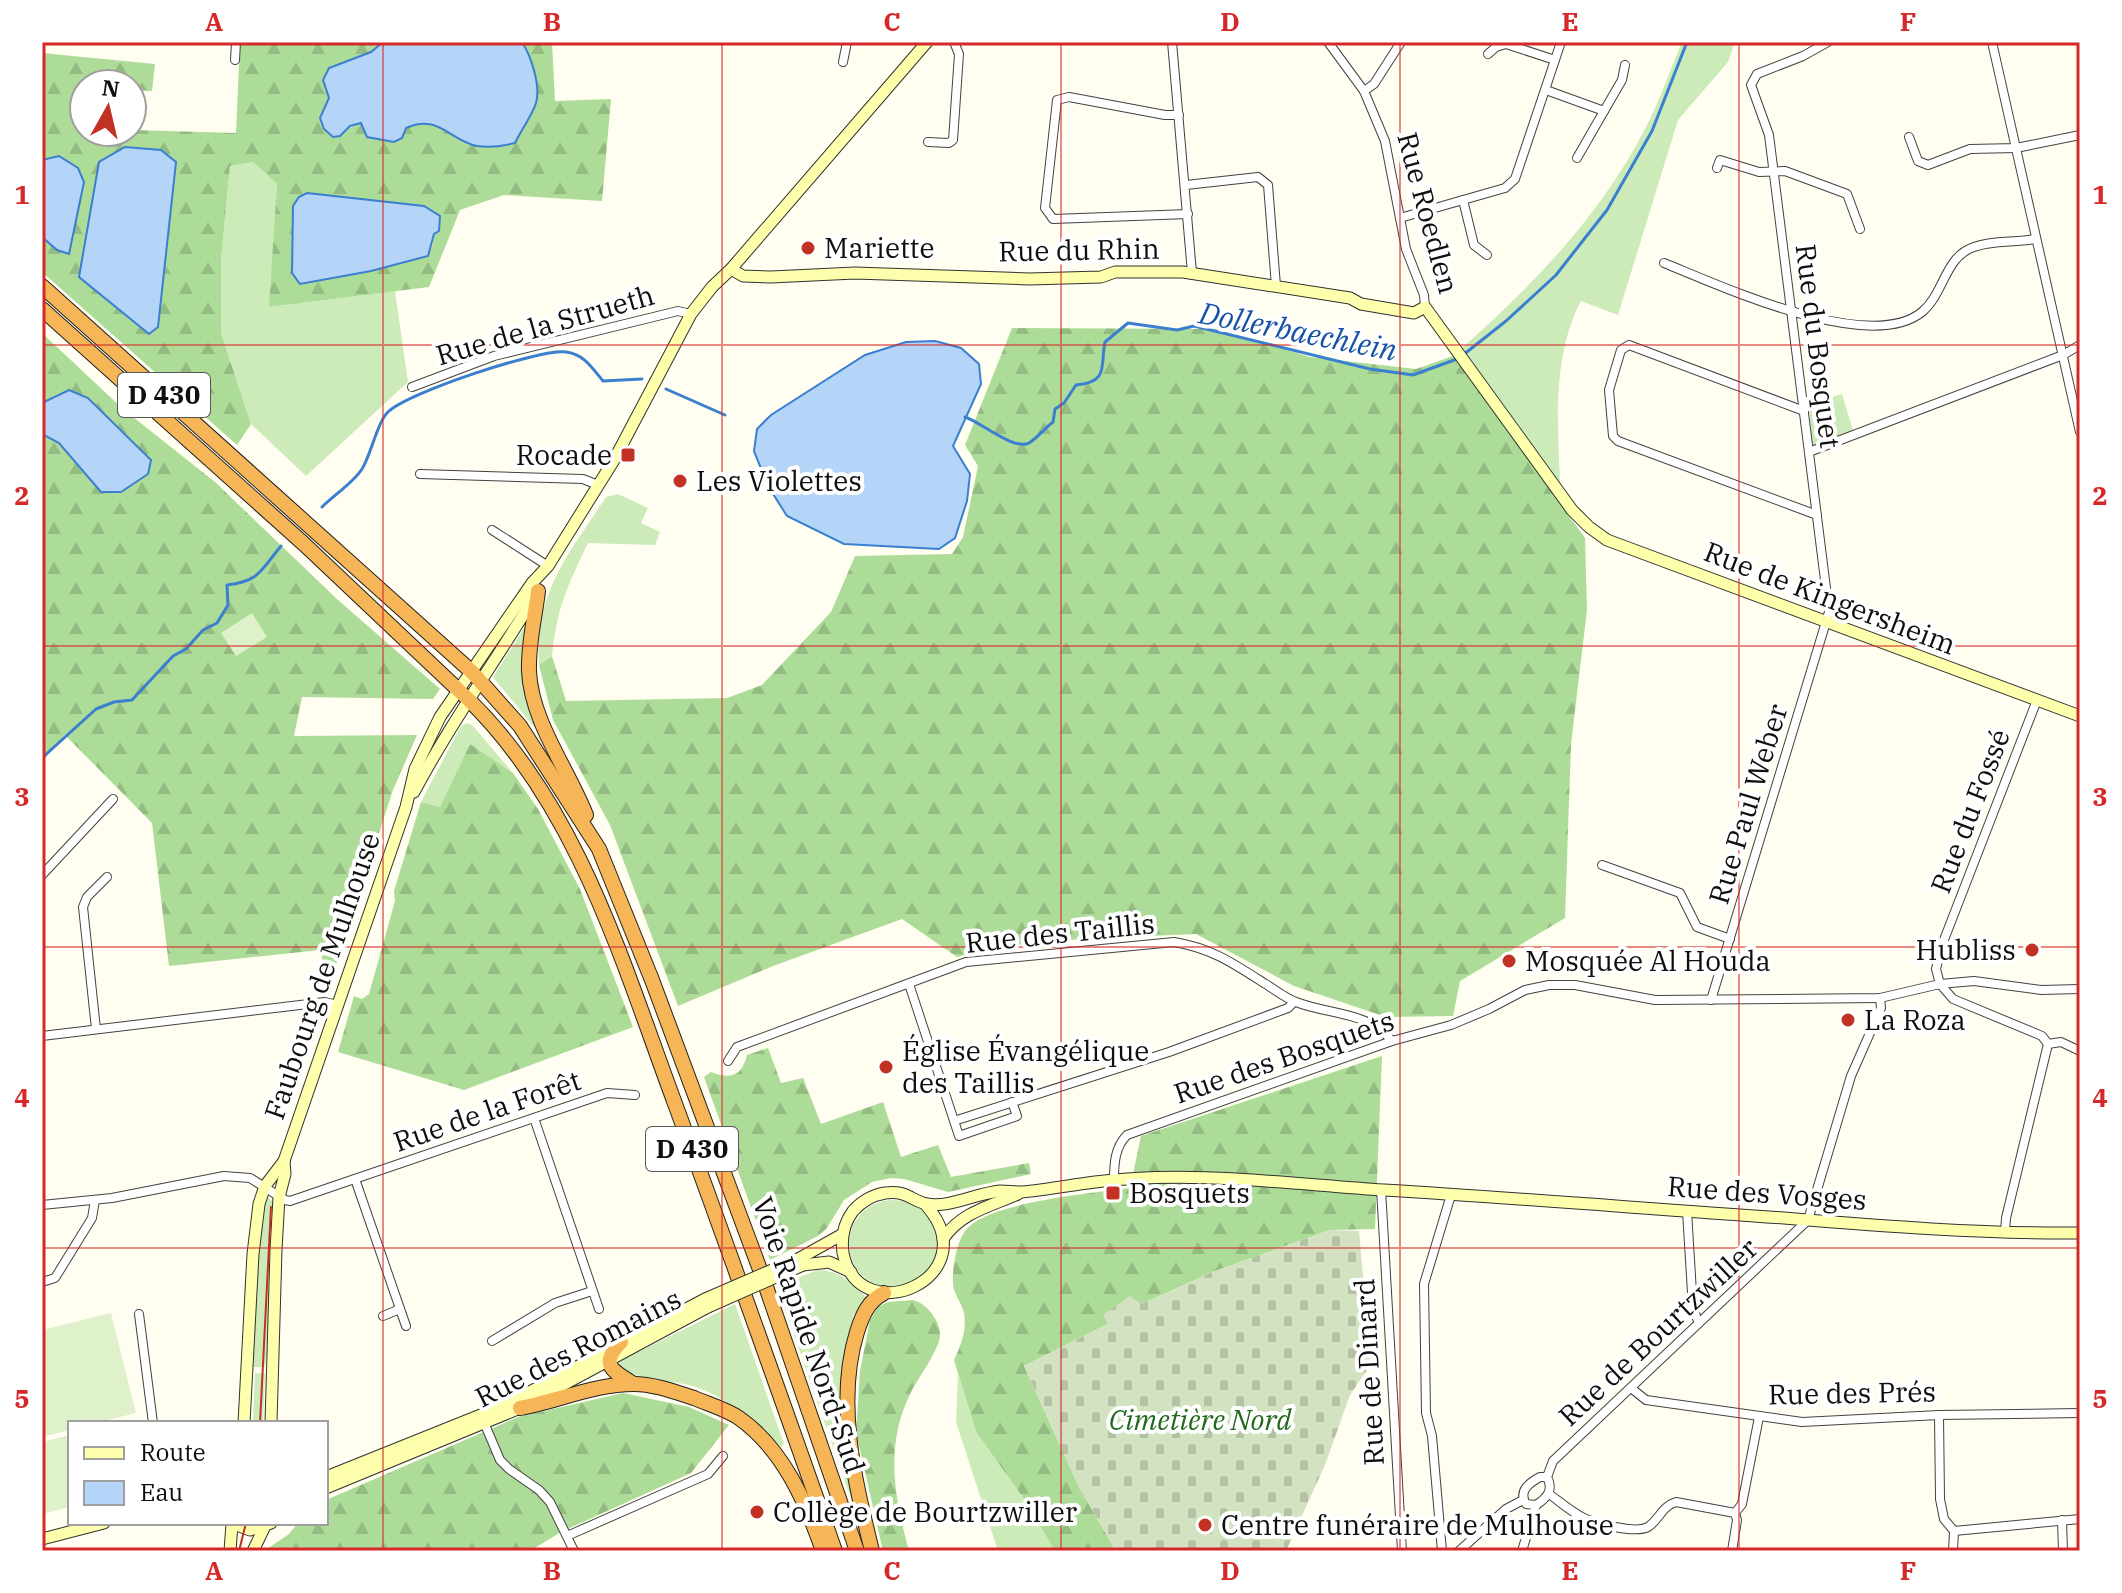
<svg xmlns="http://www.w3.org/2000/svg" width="2122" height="1593" font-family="'IBM Plex Serif',serif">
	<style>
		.grass { fill: #ccebb9 }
		.forest { fill: url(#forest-firs); fill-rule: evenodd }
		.cemetery { fill: url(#cemetery-stones) }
		.pitch { fill: #dff1cb }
		.water { fill: #b4d5f7; stroke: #3a7fd0; stroke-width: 2 }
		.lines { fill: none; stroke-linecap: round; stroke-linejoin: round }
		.stream { stroke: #3a7fd0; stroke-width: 3 }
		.street-casing { stroke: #424242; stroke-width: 10 }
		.secondary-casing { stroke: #313131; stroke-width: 13 }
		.highway-casing { stroke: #202020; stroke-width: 16 }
		.street { stroke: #fff; stroke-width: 8 }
		.secondary { stroke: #fdffac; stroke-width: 11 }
		.highway { stroke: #f6b657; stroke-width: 14 }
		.tram { stroke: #c23224; stroke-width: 2 }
		.secondary-bridge-casing { stroke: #313131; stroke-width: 13; stroke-linecap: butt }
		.secondary-bridge { stroke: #fdffac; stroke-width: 11 }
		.grid { fill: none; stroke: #d62828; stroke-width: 2; stroke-opacity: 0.55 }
		.poi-dot { fill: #c23224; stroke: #fff; stroke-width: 3 }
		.labels { text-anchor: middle; stroke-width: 8; stroke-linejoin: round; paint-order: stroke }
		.shield { fill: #fff; stroke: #575757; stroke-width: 2 }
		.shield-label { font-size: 26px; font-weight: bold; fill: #0f0f0f }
		.street-label { font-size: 28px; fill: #0f0f0f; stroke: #fff }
		.poi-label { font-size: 28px; fill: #0f0f0f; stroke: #fff; text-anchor: start }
		.park-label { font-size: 28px; font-style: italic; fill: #22681d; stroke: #fff }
		.water-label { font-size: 30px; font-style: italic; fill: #1552a4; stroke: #fff }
		.neatline { fill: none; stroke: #d62828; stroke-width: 3 }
		.grid-label { font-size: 26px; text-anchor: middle; font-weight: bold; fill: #d62828 }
	</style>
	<defs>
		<pattern id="forest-firs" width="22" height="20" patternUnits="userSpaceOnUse" patternTransform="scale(2)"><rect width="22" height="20" fill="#addc98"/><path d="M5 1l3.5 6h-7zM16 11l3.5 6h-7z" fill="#94bc82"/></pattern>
		<pattern id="cemetery-stones" width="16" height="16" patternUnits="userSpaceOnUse" patternTransform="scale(2)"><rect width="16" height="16" fill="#d3e2c1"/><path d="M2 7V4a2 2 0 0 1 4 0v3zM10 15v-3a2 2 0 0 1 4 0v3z" fill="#b4c1a5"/></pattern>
	</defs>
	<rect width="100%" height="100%" fill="#fffef1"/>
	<g class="grass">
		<path d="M1682,42H1735L1728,62L1678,120L1618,315L1581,301C1549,362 1559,439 1561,505L1453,356C1529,289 1599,219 1646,127C1660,100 1670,70 1682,42Z"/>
		<polygon points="253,162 277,184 270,307 395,291 408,382 306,476 251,424 221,333 221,260 230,166"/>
		<polygon points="1842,394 1853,431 1812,447 1809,404"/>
		<path d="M618,494L648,508L641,523L660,532L655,545L588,543C567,587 557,607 552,656L539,665C534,592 569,554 606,497Z"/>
		<polygon points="526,625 527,625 543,738 493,677"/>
		<polygon points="467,723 473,726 513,773 470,745 440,807 421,802 461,726"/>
		<polygon points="267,1197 274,1202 270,1268 269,1356 266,1357 265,1367 251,1367 256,1255 264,1199"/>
		<circle cx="893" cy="1244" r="44"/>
		<path d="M818,1270C843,1272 848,1281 866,1297L853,1316L847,1345L846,1452L855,1510L777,1286Z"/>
		<path d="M735,1304L784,1444L781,1447C753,1422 726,1395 689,1385C672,1381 628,1379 620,1365V1361Z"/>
		<polygon points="255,1373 265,1374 263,1423 253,1423"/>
		<polygon points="958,1374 976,1432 1022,1496 1055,1551 998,1551 956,1422"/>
	</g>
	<g class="forest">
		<path d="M240,42H383L371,52L329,68L323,80L340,136C360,115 376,126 401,128C412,129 403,128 413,125C432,121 448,128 461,141L515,143L523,126L527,50L522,42H552L555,101L611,99L602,201L504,195L460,210L429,287L269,307L277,184L253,162L230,166L221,260V333L251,424L237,445L42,272V237L57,250L59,156L42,160V53L155,64L152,91L132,90V84H84V132H132V130L236,133ZM161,150L176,161L158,327ZM293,206L434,234L432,247Z"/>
		<polygon points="1012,328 1216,329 1310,357 1416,369 1453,356 1585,538 1587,610 1571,744 1565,918 1460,981 1453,1016 1386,1017 1294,986 1196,934 1082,939 993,947 957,957 902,919 773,966 678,1006 610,825 553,720 539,665 552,656 566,701 727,698 762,685 831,612 855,556 952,554 963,537 978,466 965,445"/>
		<polygon points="42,333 123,409 215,482 338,600 440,689 433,699 302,697 294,736 417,735 393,790 329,986 320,950 169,966 152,823 65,735 42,762 42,434 59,443 88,478 69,390 42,403"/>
		<polygon points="470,744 513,773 538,809 580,889 633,1027 464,1090 338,1052 354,996 362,999 369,994 395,901 394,891 421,802 440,807"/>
		<path d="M768,1048L781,1083L803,1078L821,1124L883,1102L901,1157L938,1145L951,1177L1029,1163L1031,1174L948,1192L904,1179L891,1178L872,1182L844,1200L827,1228L818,1236L770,1260L704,1077L711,1072C731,1080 742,1076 747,1055Z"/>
		<path d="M1382,1056L1375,1229L1330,1230L1210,1273L1142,1304L1108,1324L1024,1366L1080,1489L1116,1551H1055L1022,1496L976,1432L954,1360C961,1346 967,1329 964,1313C962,1303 954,1295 953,1284C952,1269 956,1244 965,1231C986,1202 1094,1193 1130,1188L1141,1136Z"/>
		<path d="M913,1300C926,1303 941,1321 940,1336C940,1347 919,1378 912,1390C884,1445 894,1495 909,1551H883L856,1432L860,1371L870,1320L878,1307L888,1302Z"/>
		<polygon points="623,1393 689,1407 729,1425 691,1473 561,1532 530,1551 264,1551 289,1534 298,1523 326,1523 326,1500 518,1417"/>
	</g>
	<polygon class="cemetery" points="1330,1230 1359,1231 1371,1364 1350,1395 1325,1465 1286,1551 1116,1551 1080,1489 1024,1366 1108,1324 1103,1315 1130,1296 1142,1304 1210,1273"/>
	<g class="pitch">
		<polygon points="252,613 267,637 236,656 221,633"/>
		<polygon points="111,1313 136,1413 96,1423 70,1423 70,1430 42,1437 42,1330"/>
		<polygon points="70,1435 70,1507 42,1514 42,1442"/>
	</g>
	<g class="water">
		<path d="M383,42H522C531,56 541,86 536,103C532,116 521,130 515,143C503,146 490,148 477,146C450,141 438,113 406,128L402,138L394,142L367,137L361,123L350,126L340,136L333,137L324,129L320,118L329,98L323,80L329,68L371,52Z"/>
		<polygon points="125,147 161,150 176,162 158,327 149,334 79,277 99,162"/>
		<polygon points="59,156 78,168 84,182 69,254 57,250 42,237 42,160"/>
		<polygon points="307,193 424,206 440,216 439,231 434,234 428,256 371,271 300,284 292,273 293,206 299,197"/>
		<polygon points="935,341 961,348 979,364 981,384 953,446 970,474 967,501 955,538 939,549 844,544 787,516 768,486 754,451 757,429 771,415 865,355 906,342"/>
		<polygon points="69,390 88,398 151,460 148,474 121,492 101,492 59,443 42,434 42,403"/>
	</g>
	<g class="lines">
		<g class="stream">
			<polyline points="1463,355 1506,321 1556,275 1607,210 1652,131 1687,42"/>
			<polyline points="666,389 725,415"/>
			<path d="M965,417C979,421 1014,451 1029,443C1037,438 1045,428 1053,422L1055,409L1064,403L1076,385C1110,382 1100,365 1105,342L1128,323L1177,330L1194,326L1370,369L1413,375L1457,359"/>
			<path d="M322,507C334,495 353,483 362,469C371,455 377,423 387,413C403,394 541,348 566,352C584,354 592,368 603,381L642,379"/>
			<path d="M42,758L96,709L114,702L132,700L173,656L186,649L203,630L217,623L228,605L227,585C260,581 261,570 281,546"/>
		</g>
		<defs>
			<g id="street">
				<polyline points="1172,42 1192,273"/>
				<polyline points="1328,42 1364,91 1385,141 1406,249 1424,295 1425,307"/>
				<polyline points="1992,42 2080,432"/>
				<polyline points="1488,54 1496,47 1506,44 1555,60"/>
				<polyline points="235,60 236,42"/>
				<polyline points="843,62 847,42"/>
				<polyline points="1546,90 1604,111 1622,80 1625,65"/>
				<polyline points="1364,91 1374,84 1401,42"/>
				<polyline points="1179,115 1165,115 1069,97 1057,100 1045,208 1053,219 1188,214"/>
				<polyline points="1909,137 1918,161 1928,165 1970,149 2016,148 2080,135"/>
				<polyline points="928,142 949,143 953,140 959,54 954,42"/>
				<polyline points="1577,158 1604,111"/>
				<polyline points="1717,168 1720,160 1759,172 1785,171 1847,194 1860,229"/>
				<polyline points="1186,185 1258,177 1268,185 1276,286"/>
				<polyline points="1463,200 1474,245 1487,255"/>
				<polyline points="1400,218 1505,188 1515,179 1561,42"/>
				<path d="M1664,263C1719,285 1869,355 1922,312C1944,294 1945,256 1974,247C1993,240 2015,243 2035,239"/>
				<polyline points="412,387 494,356 678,311 691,314"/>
				<polyline points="1804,411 1629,345 1621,350 1609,390 1613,436 1618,441 1817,515"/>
				<polyline points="1809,452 2063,355 2080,345"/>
				<polyline points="420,474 583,479 598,485"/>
				<polyline points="492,530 548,566"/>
				<polyline points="2037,700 1942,945 1936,969 1940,984 1953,999 2042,1036 2048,1044"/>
				<polyline points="1602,865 1680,893 1697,927 1730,939"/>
				<polyline points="42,875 113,799"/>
				<polyline points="909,984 959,1136 1017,1116 1012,1102"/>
				<polyline points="1711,1000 1829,612 1769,135 1751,85 1757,74 1803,56 1828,42"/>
				<polyline points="96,1029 83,907 87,897 107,877"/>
				<polyline points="42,1036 325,1002 338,1005"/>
				<polyline points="2048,1044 2061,1042 2080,1051"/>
				<path d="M728,1061L737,1047L966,962L1174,942C1211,948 1233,963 1264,983C1274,989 1285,998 1296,1002C1329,1015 1368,1011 1392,1041"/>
				<polyline points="534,1118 599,1309"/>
				<polyline points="954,1121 1169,1052 1288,1008 1294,1002"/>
				<polyline points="355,1179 406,1326"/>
				<path d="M1114,1180C1114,1163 1115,1147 1127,1135L1392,1041L1451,1025L1489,1009L1525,990L1549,985H1575L1655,1000L1880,998L1940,984L1974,981L2041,990L2080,989"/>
				<polyline points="1381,1189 1402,1551"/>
				<polyline points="42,1205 112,1198 224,1176 250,1178 285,1200 290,1201 607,1093 635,1095"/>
				<polyline points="1687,1211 1693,1309 1699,1323"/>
				<polyline points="2005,1232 2006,1218 2048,1044"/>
				<polyline points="42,1282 55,1278 92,1218 95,1200"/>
				<polyline points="139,1314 153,1423"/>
				<polyline points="383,1316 400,1309"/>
				<polyline points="492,1341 555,1303 592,1291"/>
				<polyline points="1631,1388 1646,1400 1802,1422 1939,1415 2080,1413"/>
				<polyline points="1939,1415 1940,1499 1944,1519 1954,1531 1953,1551"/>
				<polyline points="483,1420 500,1460 509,1469 539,1490 550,1502 574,1551"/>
				<path d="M1540,1477H1547C1554,1490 1547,1498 1536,1505L1526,1504C1518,1491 1529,1483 1540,1477Z"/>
				<polyline points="1547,1477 1553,1461 1808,1220 1851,1076 1881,1008 1880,998"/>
				<path d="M1549,1494C1559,1501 1569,1510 1580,1516C1592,1523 1635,1534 1648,1527C1659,1520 1662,1506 1676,1502L1735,1513"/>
				<polyline points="2062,1520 2063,1551"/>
				<polyline points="1954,1531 2080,1519"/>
				<polyline points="567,1536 708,1474 723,1456"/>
				<polyline points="1442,1551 1432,1436 1426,1413 1424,1284 1451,1195"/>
				<polyline points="1459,1551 1506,1509 1523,1500"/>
				<polyline points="1522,1551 1536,1505"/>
				<polyline points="1732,1551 1737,1520 1735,1513 1742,1504 1759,1417"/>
			</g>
			<g id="secondary">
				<polyline points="731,269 743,276 771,277 855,273 1029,279 1101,277 1115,272 1183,272 1350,298 1361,304 1414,313 1425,307 1572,510 1589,527 1607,540 2080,716"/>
				<path d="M414,792C450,724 495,662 535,596"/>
				<path d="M925,1204C991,1277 859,1334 843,1253C841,1238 844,1223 853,1211C861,1202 873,1195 885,1193C908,1190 911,1201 927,1204C950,1208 977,1193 1000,1191C1007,1191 1015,1192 1022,1192C1046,1190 1071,1185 1095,1182C1191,1170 1289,1184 1384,1190C1517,1198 1651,1209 1784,1218C1882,1226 1981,1234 2080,1233"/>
				<path d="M943,1239C961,1212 991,1206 1018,1194"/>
				<polyline points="800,1258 843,1234"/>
				<polyline points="803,1265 829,1262 851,1272"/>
				<polyline points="244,1423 253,1254 259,1204 265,1186 284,1161 406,807 415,769 440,717 532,583 548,566 614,460 691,314 712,287 731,269 927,42"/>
				<polyline points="271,1423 276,1250 279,1197 285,1174 284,1161"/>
				<polyline points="326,1477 503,1406 705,1299"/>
				<polyline points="326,1488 520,1408 708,1307"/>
				<polyline points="231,1523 250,1530 271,1523"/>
				<polyline points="42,1539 104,1523"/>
				<polyline points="230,1551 232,1524"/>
				<polyline points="253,1551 264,1528"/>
			</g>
			<g id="highway">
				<polyline points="42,286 472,672 520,726 599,849 652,980 762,1275 857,1551"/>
				<path d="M42,309L304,544L469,700C578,807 622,961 674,1101C729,1250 782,1400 835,1551"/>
				<path d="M538,591C535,617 528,644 529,671C531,721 568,769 586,815"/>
				<path d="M621,1342C599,1364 612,1371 634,1384"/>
				<path d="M520,1408C558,1401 595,1384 634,1384C654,1384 675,1392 694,1398C708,1404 726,1409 739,1418C783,1449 806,1502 823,1551"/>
				<path d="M872,1551C855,1481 835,1403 857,1332C862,1316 868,1301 884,1293"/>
			</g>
		</defs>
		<use href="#street" class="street-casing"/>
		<use href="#secondary" class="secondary-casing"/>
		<use href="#highway" class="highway-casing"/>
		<use href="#street" class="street"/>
		<use href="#secondary" class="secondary"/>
		<use href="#highway" class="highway"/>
		<g class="tram">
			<polyline points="260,1423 271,1207"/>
			<polyline points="239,1551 246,1523"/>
		</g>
		<defs>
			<g id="secondary-bridge">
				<polyline points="705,1299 800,1258"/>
				<polyline points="708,1307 803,1265"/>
			</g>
		</defs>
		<use href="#secondary-bridge" class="secondary-bridge-casing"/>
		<use href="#secondary-bridge" class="secondary-bridge"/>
	</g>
	<path class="grid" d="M383,42V1551M722,42V1551M1061,42V1551M1400,42V1551M1739,42V1551M42,345H2080M42,646H2080M42,947H2080M42,1248H2080"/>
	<g class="poi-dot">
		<circle cx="808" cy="248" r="8"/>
		<rect x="620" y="447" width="16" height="16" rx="4"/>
		<circle cx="680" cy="481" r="8"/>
		<circle cx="2032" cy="950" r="8"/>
		<circle cx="1509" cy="961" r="8"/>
		<circle cx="1848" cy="1020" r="8"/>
		<circle cx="886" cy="1067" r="8"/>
		<rect x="1105" y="1185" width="16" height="16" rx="4"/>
		<circle cx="757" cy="1512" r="8"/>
		<circle cx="1205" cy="1525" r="8"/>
	</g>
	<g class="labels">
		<g class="shield">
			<rect x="118" y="373" width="92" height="44" rx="6"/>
			<rect x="646" y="1127" width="92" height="44" rx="6"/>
		</g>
		<g class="shield-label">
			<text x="164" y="404">D 430</text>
			<text x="692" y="1158">D 430</text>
		</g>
		<g class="street-label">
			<text transform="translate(1428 213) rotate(75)" y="10">Rue Roedlen</text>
			<text transform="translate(1079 250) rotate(-1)" y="10">Rue du Rhin</text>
			<text transform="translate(545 325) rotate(-16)" y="10">Rue de la Strueth</text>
			<text transform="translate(1818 346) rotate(83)" y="10">Rue du Bosquet</text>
			<text transform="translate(1830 598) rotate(21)" y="10">Rue de Kingersheim</text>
			<text transform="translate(1748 804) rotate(-73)" y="10">Rue Paul Weber</text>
			<text transform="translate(1970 811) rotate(-69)" y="10">Rue du Fossé</text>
			<text transform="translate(1060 933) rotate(-6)" y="10">Rue des Taillis</text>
			<text transform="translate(322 976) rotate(-71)" y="10">Faubourg de Mulhouse</text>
			<text transform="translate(1284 1057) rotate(-19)" y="10">Rue des Bosquets</text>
			<text transform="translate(487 1111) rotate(-19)" y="10">Rue de la Forêt</text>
			<text transform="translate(1767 1193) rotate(4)" y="10">Rue des Vosges</text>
			<text transform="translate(1658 1332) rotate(-43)" y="10">Rue de Bourtzwiller</text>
			<text transform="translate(809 1335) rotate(71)" y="10">Voie Rapide Nord-Sud</text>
			<text transform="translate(578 1348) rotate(-27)" y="10">Rue des Romains</text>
			<text transform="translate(1369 1372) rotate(-93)" y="10">Rue de Dinard</text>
			<text transform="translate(1852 1393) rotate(-1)" y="10">Rue des Prés</text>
		</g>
		<g class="poi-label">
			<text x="824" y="258">Mariette</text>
			<text x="612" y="465" text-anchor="end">Rocade</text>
			<text x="696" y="491">Les Violettes</text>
			<text x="2016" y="960" text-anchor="end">Hubliss</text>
			<text x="1525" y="971">Mosquée Al Houda</text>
			<text x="1864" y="1030">La Roza</text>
			<text x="902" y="1061">Église Évangélique<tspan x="902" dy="32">des Taillis</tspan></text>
			<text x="1129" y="1203">Bosquets</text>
			<text x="773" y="1522">Collège de Bourtzwiller</text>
			<text x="1221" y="1535">Centre funéraire de Mulhouse</text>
		</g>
		<g class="park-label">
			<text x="1200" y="1430">Cimetière Nord</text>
		</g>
		<g class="water-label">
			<text transform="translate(1298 332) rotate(11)" y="10">Dollerbaechlein</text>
		</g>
	</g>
	<rect width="2122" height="1593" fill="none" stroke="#ffffff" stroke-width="88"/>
	<rect x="68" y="1421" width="260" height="104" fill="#ffffff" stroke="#9f9f9f" stroke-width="2"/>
	<rect x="84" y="1447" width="40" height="12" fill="#fdffac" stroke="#9f9f9f" stroke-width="2"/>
	<text x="140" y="1461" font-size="24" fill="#0f0f0f">Route</text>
	<rect x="84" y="1481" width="40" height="24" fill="#b4d5f7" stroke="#9f9f9f" stroke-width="2"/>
	<text x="140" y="1501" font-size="24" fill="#0f0f0f">Eau</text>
	<g transform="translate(108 108) rotate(8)"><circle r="38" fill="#ffffff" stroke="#9f9f9f" stroke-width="2"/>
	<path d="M0-6L14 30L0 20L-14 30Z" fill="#c23224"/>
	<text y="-12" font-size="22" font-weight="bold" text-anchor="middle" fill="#0f0f0f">N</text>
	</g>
	<rect x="44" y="44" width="2034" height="1505" class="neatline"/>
	<g class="grid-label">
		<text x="214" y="31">A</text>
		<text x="552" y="31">B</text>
		<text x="892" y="31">C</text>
		<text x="1230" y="31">D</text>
		<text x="1570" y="31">E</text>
		<text x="1908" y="31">F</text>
		<text x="22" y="204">1</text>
		<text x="2100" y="204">1</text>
		<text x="22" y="505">2</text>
		<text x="2100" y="505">2</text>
		<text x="22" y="806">3</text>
		<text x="2100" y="806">3</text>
		<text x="22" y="1107">4</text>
		<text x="2100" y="1107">4</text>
		<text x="22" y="1408">5</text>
		<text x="2100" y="1408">5</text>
		<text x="214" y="1580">A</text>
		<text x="552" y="1580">B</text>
		<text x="892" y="1580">C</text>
		<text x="1230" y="1580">D</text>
		<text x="1570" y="1580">E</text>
		<text x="1908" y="1580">F</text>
	</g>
</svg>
